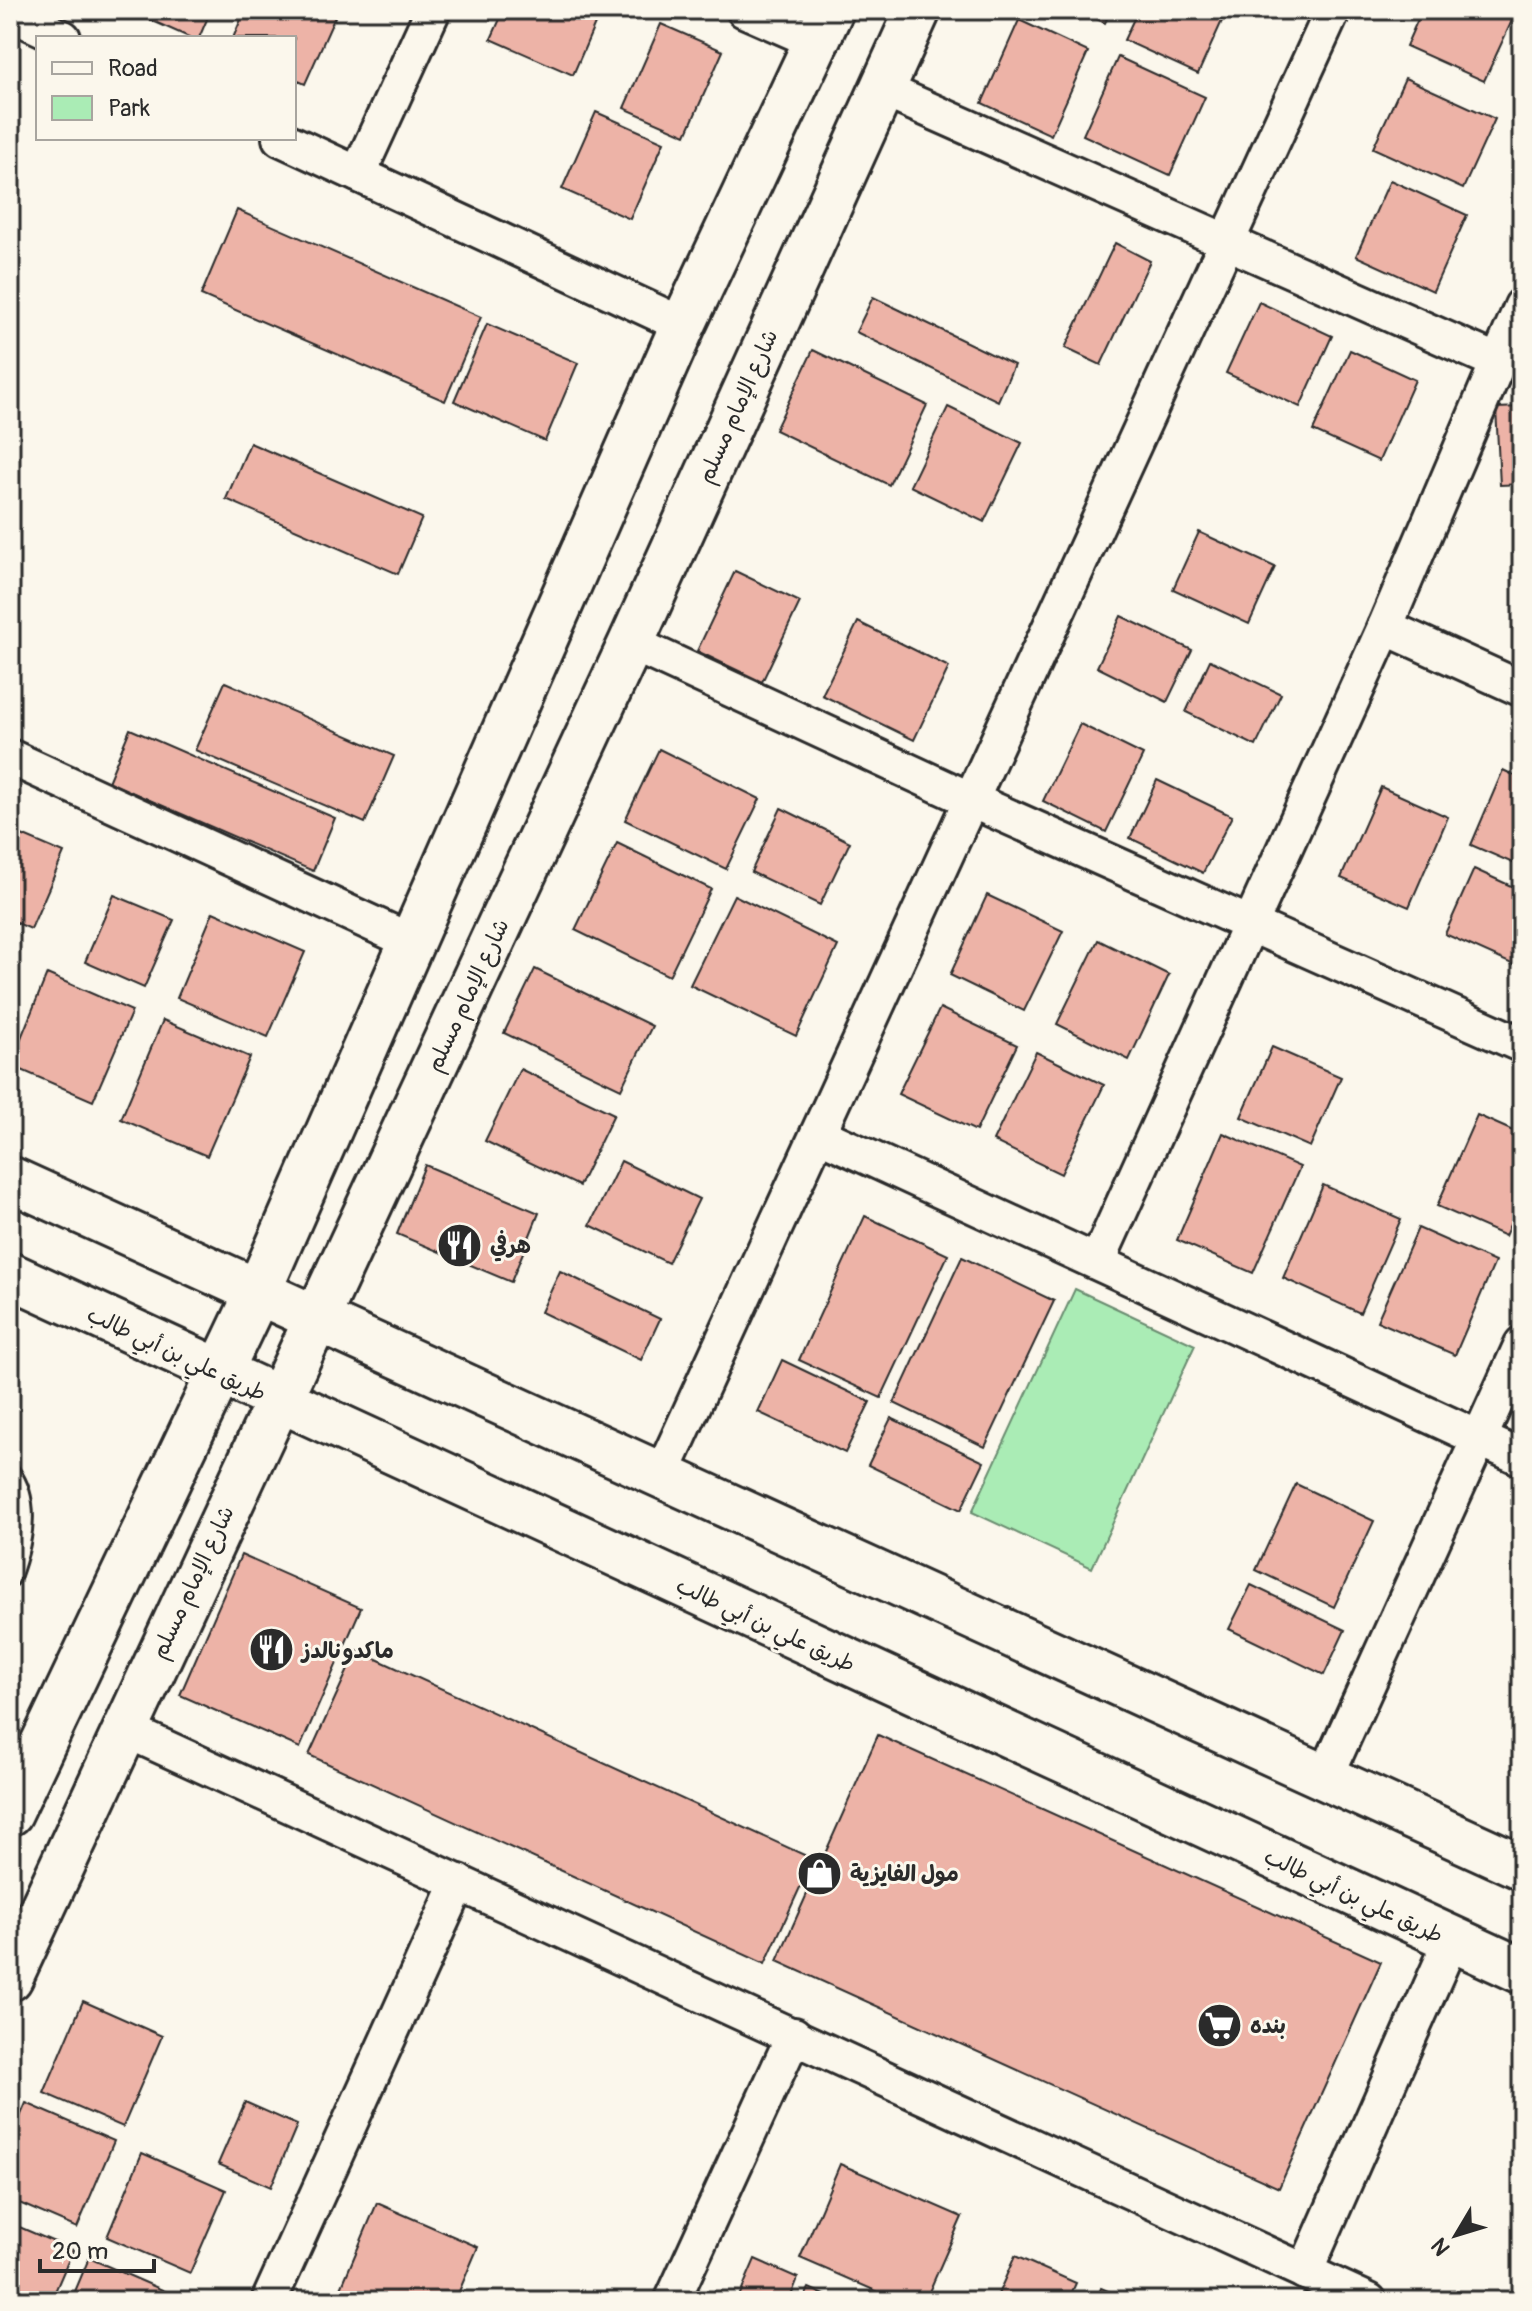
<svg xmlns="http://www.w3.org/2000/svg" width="1532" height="2311" font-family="Pangolin,'Playpen Sans Arabic',sans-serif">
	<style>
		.green { fill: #aaecb5; stroke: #6a8c70; stroke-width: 2 }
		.building { fill: #edb3a7; stroke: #2b2b2b; stroke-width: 2 }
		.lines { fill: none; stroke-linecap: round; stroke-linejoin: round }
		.lane-casing { stroke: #2b2b2b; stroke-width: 24 }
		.street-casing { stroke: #2b2b2b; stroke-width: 40 }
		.secondary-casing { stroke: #2b2b2b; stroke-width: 50 }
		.lane { stroke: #fbf7ec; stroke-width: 18 }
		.street { stroke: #fbf7ec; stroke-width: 34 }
		.secondary { stroke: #fbf7ec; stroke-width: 44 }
		.labels { text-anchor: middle; stroke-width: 6; stroke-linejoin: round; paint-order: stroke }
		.street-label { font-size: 22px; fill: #2b2b2b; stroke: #fbf7ec }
		.poi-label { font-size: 22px; font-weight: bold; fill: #2b2b2b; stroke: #fbf7ec; text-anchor: start }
	</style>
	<rect width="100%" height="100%" fill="#fbf7ec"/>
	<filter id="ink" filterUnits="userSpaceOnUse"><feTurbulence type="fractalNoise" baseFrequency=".0125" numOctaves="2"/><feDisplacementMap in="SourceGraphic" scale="16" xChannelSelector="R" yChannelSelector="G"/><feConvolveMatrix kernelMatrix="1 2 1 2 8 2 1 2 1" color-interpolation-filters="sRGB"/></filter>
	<g filter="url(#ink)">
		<polygon class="green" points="1075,1289 1195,1345 1092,1568 972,1512"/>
		<g class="building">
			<polygon points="128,10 211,10 199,38 191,38"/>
			<polygon points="245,10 338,10 305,84 294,79 294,38 233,38"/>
			<polygon points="504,10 601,10 573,75 491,39"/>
			<polygon points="1077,10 1111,10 1105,23"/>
			<polygon points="1138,10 1227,10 1198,74 1124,40"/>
			<polygon points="1422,10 1517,10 1484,81 1406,46"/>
			<polygon points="1019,20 1088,52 1051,135 982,103"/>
			<polygon points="661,24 723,51 686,135 624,108"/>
			<polygon points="1118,57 1205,97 1170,175 1083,135"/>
			<polygon points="1405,78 1495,119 1463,189 1373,148"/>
			<polygon points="596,112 664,142 630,219 562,189"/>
			<polygon points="1390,180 1467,215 1433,291 1356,256"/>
			<polygon points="237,210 481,317 445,401 201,295"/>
			<polygon points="1115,243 1150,261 1101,365 1065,348"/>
			<polygon points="873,297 1014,365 998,401 856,332"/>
			<polygon points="1259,302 1332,336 1300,407 1226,373"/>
			<polygon points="487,324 578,363 545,441 454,401"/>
			<polygon points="813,350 927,405 889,485 775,430"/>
			<polygon points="1350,350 1415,380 1379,461 1313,431"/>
			<polygon points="948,407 1022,443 984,522 910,486"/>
			<polygon points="1522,407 1522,484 1500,485 1496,408"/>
			<polygon points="250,443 422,518 398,574 226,499"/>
			<polygon points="1199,532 1275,567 1249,624 1173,589"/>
			<polygon points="735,571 800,602 762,682 697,651"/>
			<polygon points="1121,616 1192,650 1167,702 1097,667"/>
			<polygon points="858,622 949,667 914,740 822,695"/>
			<polygon points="1210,660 1281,694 1256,746 1186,712"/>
			<polygon points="225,682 394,756 365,823 195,750"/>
			<polygon points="1080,724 1143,755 1106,832 1043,801"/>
			<polygon points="130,729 335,818 313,871 108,782"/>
			<polygon points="659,749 760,799 726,869 625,820"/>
			<polygon points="1503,770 1522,779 1522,867 1471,845"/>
			<polygon points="1157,780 1232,816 1203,873 1130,838"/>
			<polygon points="1381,787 1448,817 1409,907 1341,878"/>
			<polygon points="781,808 850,842 820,905 751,872"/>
			<polygon points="10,830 64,853 31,929 10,920"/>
			<polygon points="617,843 711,889 669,976 575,930"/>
			<polygon points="1474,869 1522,891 1522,946 1514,965 1445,934"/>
			<polygon points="114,895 174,920 144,988 85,962"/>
			<polygon points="734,895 838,946 796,1036 690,985"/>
			<polygon points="987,895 1063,931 1024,1011 950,975"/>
			<polygon points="213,912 305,952 268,1037 177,998"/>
			<polygon points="1098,940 1169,975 1129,1060 1057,1024"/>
			<polygon points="535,969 652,1026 621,1089 504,1033"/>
			<polygon points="47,974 132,1011 93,1101 10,1065"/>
			<polygon points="940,1008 1017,1045 976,1131 898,1094"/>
			<polygon points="163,1020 250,1057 207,1156 121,1119"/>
			<polygon points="1272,1047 1341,1077 1310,1147 1241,1117"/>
			<polygon points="1036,1052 1104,1085 1061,1174 993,1141"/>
			<polygon points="520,1069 614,1114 579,1186 485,1141"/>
			<polygon points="1477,1115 1522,1135 1522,1198 1505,1236 1437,1206"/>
			<polygon points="1223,1133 1300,1167 1253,1273 1177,1240"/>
			<polygon points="621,1161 699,1199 668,1263 590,1225"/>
			<polygon points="425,1165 539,1213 511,1282 397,1234"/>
			<polygon points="1323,1185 1401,1219 1360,1313 1283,1278"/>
			<polygon points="865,1216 948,1255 881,1398 799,1360"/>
			<polygon points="1418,1228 1495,1262 1455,1355 1377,1321"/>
			<polygon points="962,1257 1054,1301 985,1447 894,1403"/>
			<polygon points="560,1271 660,1319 641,1360 541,1312"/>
			<polygon points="782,1360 870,1402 845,1453 758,1412"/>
			<polygon points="891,1418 984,1462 961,1510 868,1465"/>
			<polygon points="1296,1484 1374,1521 1334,1607 1256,1570"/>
			<polygon points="241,1555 361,1608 300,1748 180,1695"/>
			<polygon points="1251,1585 1345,1630 1324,1675 1229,1629"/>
			<polygon points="357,1650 813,1859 765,1964 309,1755"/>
			<polygon points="878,1735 1381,1962 1279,2188 777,1961"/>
			<polygon points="83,2001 162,2036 123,2127 44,2093"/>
			<polygon points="245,2102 297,2125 271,2187 218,2164"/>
			<polygon points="26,2103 114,2141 77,2228 10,2199 10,2140"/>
			<polygon points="142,2153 226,2190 190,2273 107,2237"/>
			<polygon points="840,2164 962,2217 925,2301 899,2301 800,2258"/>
			<polygon points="377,2203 478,2247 455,2301 351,2301 338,2295"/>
			<polygon points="10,2223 73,2250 51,2301 10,2301"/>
			<polygon points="1015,2256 1076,2283 1068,2301 995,2301"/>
			<polygon points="89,2258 174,2295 171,2301 71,2301"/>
			<polygon points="755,2259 798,2278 789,2301 737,2301"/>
			<polygon points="809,2288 838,2301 803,2301"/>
			<polygon points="1101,2288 1131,2301 1096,2301"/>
		</g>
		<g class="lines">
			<defs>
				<path id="lane" d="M10,1473C32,1503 22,1545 10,1577"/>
				<g id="street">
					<polyline points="744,10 817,42"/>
					<polyline points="10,13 63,38"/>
					<polyline points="882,89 1498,362"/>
					<polyline points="280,138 683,325"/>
					<polyline points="358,174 433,10"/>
					<polyline points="1385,627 1522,689"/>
					<polyline points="631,643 971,800 1522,1045"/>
					<polyline points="10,757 410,941"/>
					<polyline points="818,1134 1522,1458"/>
					<polyline points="1097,1262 1385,627 1522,306"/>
					<polyline points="661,1476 1333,10"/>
					<polyline points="124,1729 1369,2301"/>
					<polyline points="1325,1778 1522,1344"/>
					<polyline points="1305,2272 1452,1939"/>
					<polyline points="269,2301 459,1882"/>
					<polyline points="672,2301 794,2035"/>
				</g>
				<g id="secondary">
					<polyline points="10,1179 1522,1867"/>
					<polyline points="10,1275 1522,1971"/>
					<polyline points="10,1813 258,1292 683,325 831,10"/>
					<polyline points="10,1978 631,643 918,10"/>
				</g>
			</defs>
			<use href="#lane" class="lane-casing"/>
			<use href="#street" class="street-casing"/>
			<use href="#secondary" class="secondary-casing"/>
			<use href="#lane" class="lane"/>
			<use href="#street" class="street"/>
			<use href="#secondary" class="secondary"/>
		</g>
	</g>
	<defs>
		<symbol id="restaurant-disc" viewBox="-11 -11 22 22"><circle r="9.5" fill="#2b2b2b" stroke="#fbf7ec"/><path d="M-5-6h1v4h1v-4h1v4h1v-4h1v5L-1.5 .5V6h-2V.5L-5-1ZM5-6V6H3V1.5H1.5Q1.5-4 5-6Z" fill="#fff"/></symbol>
		<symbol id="shop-disc" viewBox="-11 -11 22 22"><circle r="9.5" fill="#2b2b2b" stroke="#fbf7ec"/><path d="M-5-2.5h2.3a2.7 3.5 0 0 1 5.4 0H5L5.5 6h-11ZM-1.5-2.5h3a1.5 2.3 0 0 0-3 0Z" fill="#fff"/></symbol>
		<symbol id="supermarket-disc" viewBox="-11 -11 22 22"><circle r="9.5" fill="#2b2b2b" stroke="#fbf7ec"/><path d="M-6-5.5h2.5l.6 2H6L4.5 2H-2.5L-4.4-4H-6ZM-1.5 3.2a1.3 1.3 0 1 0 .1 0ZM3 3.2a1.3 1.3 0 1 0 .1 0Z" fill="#fff"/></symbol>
	</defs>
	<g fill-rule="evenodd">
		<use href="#restaurant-disc" x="434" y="1220" width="51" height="51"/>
		<use href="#restaurant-disc" x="246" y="1624" width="51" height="51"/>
		<use href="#shop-disc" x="794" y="1848" width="51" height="51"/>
		<use href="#supermarket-disc" x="1194" y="2000" width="51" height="51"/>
	</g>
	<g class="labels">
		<g class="street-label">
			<text transform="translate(737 406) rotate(-66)" y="8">شارع الإمام مسلم</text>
			<text transform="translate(467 995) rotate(-65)" y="8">شارع الإمام مسلم</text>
			<text transform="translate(177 1353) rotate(25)" y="8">طريق علي بن أبي طالب</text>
			<text transform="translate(192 1582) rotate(-65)" y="8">شارع الإمام مسلم</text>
			<text transform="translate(766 1624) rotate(25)" y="8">طريق علي بن أبي طالب</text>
			<text transform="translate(1354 1895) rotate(25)" y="8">طريق علي بن أبي طالب</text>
		</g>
		<g class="poi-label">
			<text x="490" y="1253">هرفي</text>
			<text x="302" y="1658">ماكدونالدز</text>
			<text x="850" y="1881">مول الفايزية</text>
			<text x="1250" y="2033">بنده</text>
		</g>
	</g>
	<rect width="1532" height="2311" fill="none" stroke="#fbf7ec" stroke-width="40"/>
	<rect x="20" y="20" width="1492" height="2271" fill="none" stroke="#2b2b2b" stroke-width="3" filter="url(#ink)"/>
	<rect x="36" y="36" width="260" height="104" fill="#fbf7ec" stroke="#a8a59f" stroke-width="2"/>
	<rect x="52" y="62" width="40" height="12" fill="#fbf7ec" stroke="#a8a59f" stroke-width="2"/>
	<text x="108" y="76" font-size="24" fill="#2b2b2b">Road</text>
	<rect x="52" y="96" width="40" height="24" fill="#aaecb5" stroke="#a8a59f" stroke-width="2"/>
	<text x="108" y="116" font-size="24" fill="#2b2b2b">Park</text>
	<g transform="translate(1456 2235) rotate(232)" stroke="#fbf7ec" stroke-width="6" paint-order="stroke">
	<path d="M0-6L14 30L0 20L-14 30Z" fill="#2b2b2b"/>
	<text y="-12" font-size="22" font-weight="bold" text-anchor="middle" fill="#2b2b2b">N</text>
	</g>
	<path d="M40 2259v12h114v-12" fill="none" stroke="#2b2b2b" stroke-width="4"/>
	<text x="52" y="2259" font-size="24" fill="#2b2b2b" stroke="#fbf7ec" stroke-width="6" paint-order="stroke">20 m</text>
</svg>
